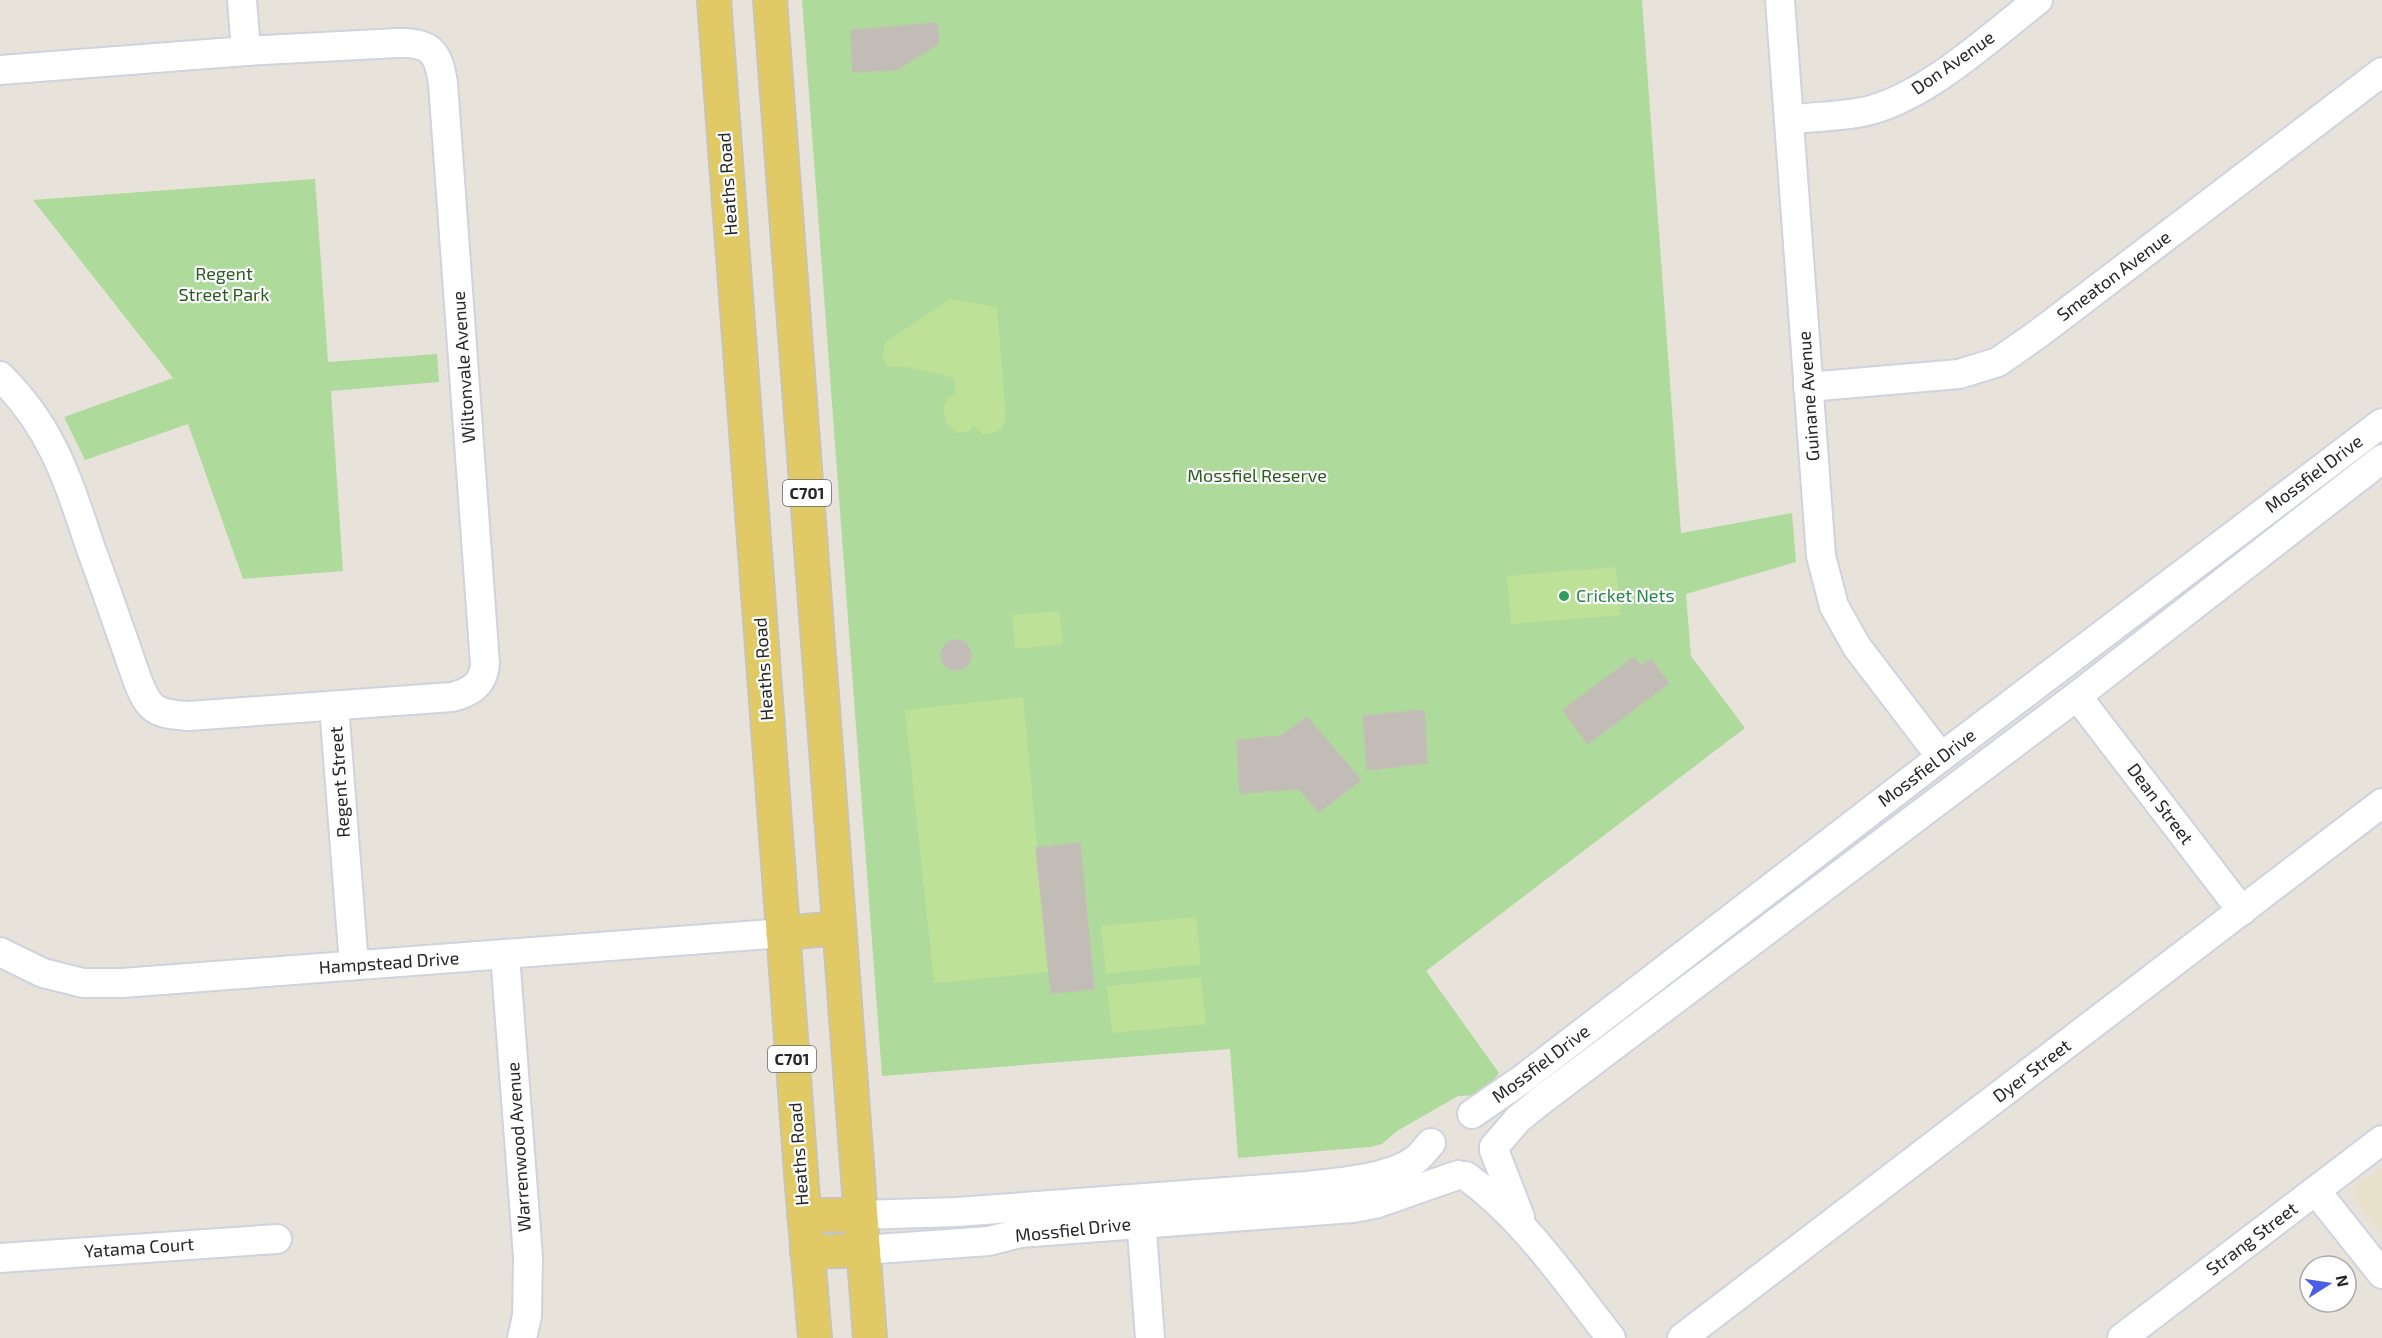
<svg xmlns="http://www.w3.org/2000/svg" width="2382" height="1338" font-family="'Exo 2',sans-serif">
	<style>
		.education { fill: #e9e0cb }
		.green { fill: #aeda9b }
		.pitch { fill: #bee198 }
		.building { fill: #c1bdb6; stroke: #c3bfb4; stroke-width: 1.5 }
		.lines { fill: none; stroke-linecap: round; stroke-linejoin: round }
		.minor-casing { stroke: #cfd2df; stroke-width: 32 }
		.major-casing { stroke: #c3c3c3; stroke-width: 36 }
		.minor { stroke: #fff; stroke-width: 28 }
		.major { stroke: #e1ca66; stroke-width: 33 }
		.leisure-dot { fill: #2e9e5b; stroke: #fff; stroke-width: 2 }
		.labels { text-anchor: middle; stroke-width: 4.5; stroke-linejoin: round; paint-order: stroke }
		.shield { fill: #fff; stroke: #686868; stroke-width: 1.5 }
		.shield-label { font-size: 16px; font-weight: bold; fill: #272727 }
		.street-label { font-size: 18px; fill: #272727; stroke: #fff }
		.park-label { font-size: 18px; fill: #2a5c20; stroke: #fff }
		.leisure-label { font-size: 18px; fill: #27864d; stroke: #fff; text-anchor: start }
	</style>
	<rect width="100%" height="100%" fill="#e8e3da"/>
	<polygon class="education" points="2382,1167 2382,1234 2355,1199 2356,1186"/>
	<g class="green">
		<polygon points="802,0 1642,0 1681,533 1792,513 1796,562 1686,594 1691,656 1745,728 1426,971 1499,1073 1483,1095 1458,1096 1397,1131 1382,1144 1370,1147 1238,1158 1230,1049 882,1076"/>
		<polygon points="315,179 328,362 437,354 439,382 331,391 343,571 243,579 188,424 85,460 64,417 173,378 33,200"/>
	</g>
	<g class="pitch">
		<polygon points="950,299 997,307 1006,417 1003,428 993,433 982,434 973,425 970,431 957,433 947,424 943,407 948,397 956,395 954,378 908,367 888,367 882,357 885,343"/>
		<polygon points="1616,567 1620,615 1511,624 1507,576"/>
		<polygon points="1059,611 1063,644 1015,649 1012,615"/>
		<polygon points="1023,697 1049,972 934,983 905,710"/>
		<polygon points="1196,917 1201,964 1106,974 1101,926"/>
		<polygon points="1201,977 1206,1024 1112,1033 1107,986"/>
	</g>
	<g class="building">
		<polygon points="937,23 939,43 897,70 853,72 851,30"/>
		<circle cx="956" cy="655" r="15"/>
		<polygon points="1634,657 1641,666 1651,659 1669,683 1588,744 1563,710"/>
		<polygon points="1424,710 1427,763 1367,770 1363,716"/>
		<polygon points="1307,717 1361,780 1319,812 1299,789 1240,793 1237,740 1281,736"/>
		<polygon points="1080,843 1094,989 1051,993 1036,848"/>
	</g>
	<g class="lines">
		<defs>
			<g id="minor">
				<polyline points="242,0 246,51"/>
				<polyline points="1780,0 1821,556 1834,606 1857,647 1941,757"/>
				<path d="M0,70L246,51L398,43C431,42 438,52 443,83L485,664C483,685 471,692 452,697L189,716C156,714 149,711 137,679C122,636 107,592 91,549C68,481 53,428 0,376"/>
				<path d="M1789,120C1815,116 1845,117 1871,110C1931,93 1989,38 2038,0"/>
				<polyline points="1808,387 1959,374 1998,362 2038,334 2382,72"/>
				<polyline points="2077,696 2242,911"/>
				<polyline points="334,706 354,965"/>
				<polyline points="0,952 43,973 83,983 122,983 783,933"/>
				<polyline points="505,955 528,1257 527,1316 522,1338"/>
				<polyline points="1472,1114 1524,1078 1941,757 2382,423"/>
				<polyline points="1494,1147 1518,1119 1543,1099 2077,696 2382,459"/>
				<polyline points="1494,1150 1520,1217"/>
				<path d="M1466,1176C1525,1219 1566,1281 1611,1338"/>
				<polyline points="2316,1191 2382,1274"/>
				<polyline points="1140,1205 1150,1338"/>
				<path d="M860,1215L957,1212L1307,1186C1338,1182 1390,1179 1415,1160C1421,1156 1426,1148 1431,1143"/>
				<polyline points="863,1250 989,1241 1020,1233 1353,1208 1375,1204 1458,1175"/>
				<polyline points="0,1258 277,1239"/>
				<polyline points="1682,1338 2382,803"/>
				<polyline points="2122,1338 2382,1140"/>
			</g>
			<g id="major">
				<polyline points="714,0 802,1186 815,1338"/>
				<polyline points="770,0 870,1338"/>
				<polyline points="783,933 839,928"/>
				<polyline points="804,1215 860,1215"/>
				<polyline points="807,1252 863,1250"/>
			</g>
		</defs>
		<use href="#minor" class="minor-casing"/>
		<use href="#major" class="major-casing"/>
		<use href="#minor" class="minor"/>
		<use href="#major" class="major"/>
	</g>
	<circle class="leisure-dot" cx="1564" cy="596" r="6"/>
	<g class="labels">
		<g class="shield">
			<rect x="783" y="480" width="48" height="26" rx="4.5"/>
			<rect x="768" y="1046" width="48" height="26" rx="4.5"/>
		</g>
		<g class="shield-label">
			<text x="807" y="499">C701</text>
			<text x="792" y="1065">C701</text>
		</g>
		<g class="street-label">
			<text transform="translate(1953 63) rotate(-35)" y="6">Don Avenue</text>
			<text transform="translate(728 184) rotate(-94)" y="6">Heaths Road</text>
			<text transform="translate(2114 276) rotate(-37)" y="6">Smeaton Avenue</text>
			<text transform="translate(464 367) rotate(-94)" y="6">Wiltonvale Avenue</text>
			<text transform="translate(1809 396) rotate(-94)" y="6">Guinane Avenue</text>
			<text transform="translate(2314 474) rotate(-37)" y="6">Mossfiel Drive</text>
			<text transform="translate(764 669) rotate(-94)" y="6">Heaths Road</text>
			<text transform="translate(1927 768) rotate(-37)" y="6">Mossfiel Drive</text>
			<text transform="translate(340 782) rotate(-94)" y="6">Regent Street</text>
			<text transform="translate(2160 804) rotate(53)" y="6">Dean Street</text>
			<text transform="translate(389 963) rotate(-4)" y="6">Hampstead Drive</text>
			<text transform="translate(1541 1064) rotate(-37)" y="6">Mossfiel Drive</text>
			<text transform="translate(2032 1071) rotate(-37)" y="6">Dyer Street</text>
			<text transform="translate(519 1147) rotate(-94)" y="6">Warrenwood Avenue</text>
			<text transform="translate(799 1154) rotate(-94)" y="6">Heaths Road</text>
			<text transform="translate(1073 1230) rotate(-6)" y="6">Mossfiel Drive</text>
			<text transform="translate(2252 1239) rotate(-37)" y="6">Strang Street</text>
			<text transform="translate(139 1248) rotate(-4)" y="6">Yatama Court</text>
		</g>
		<g class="park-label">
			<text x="224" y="280">Regent<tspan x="224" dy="21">Street Park</tspan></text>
			<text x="1257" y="482">Mossfiel Reserve</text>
		</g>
		<g class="leisure-label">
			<text x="1576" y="602">Cricket Nets</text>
		</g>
	</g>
	<g transform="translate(2328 1284) rotate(78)"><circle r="28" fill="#ffffff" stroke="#a9a9a9" stroke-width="1.5"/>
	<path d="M0-4.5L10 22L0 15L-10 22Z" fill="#495fe7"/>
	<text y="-9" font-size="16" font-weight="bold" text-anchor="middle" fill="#272727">N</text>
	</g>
</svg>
